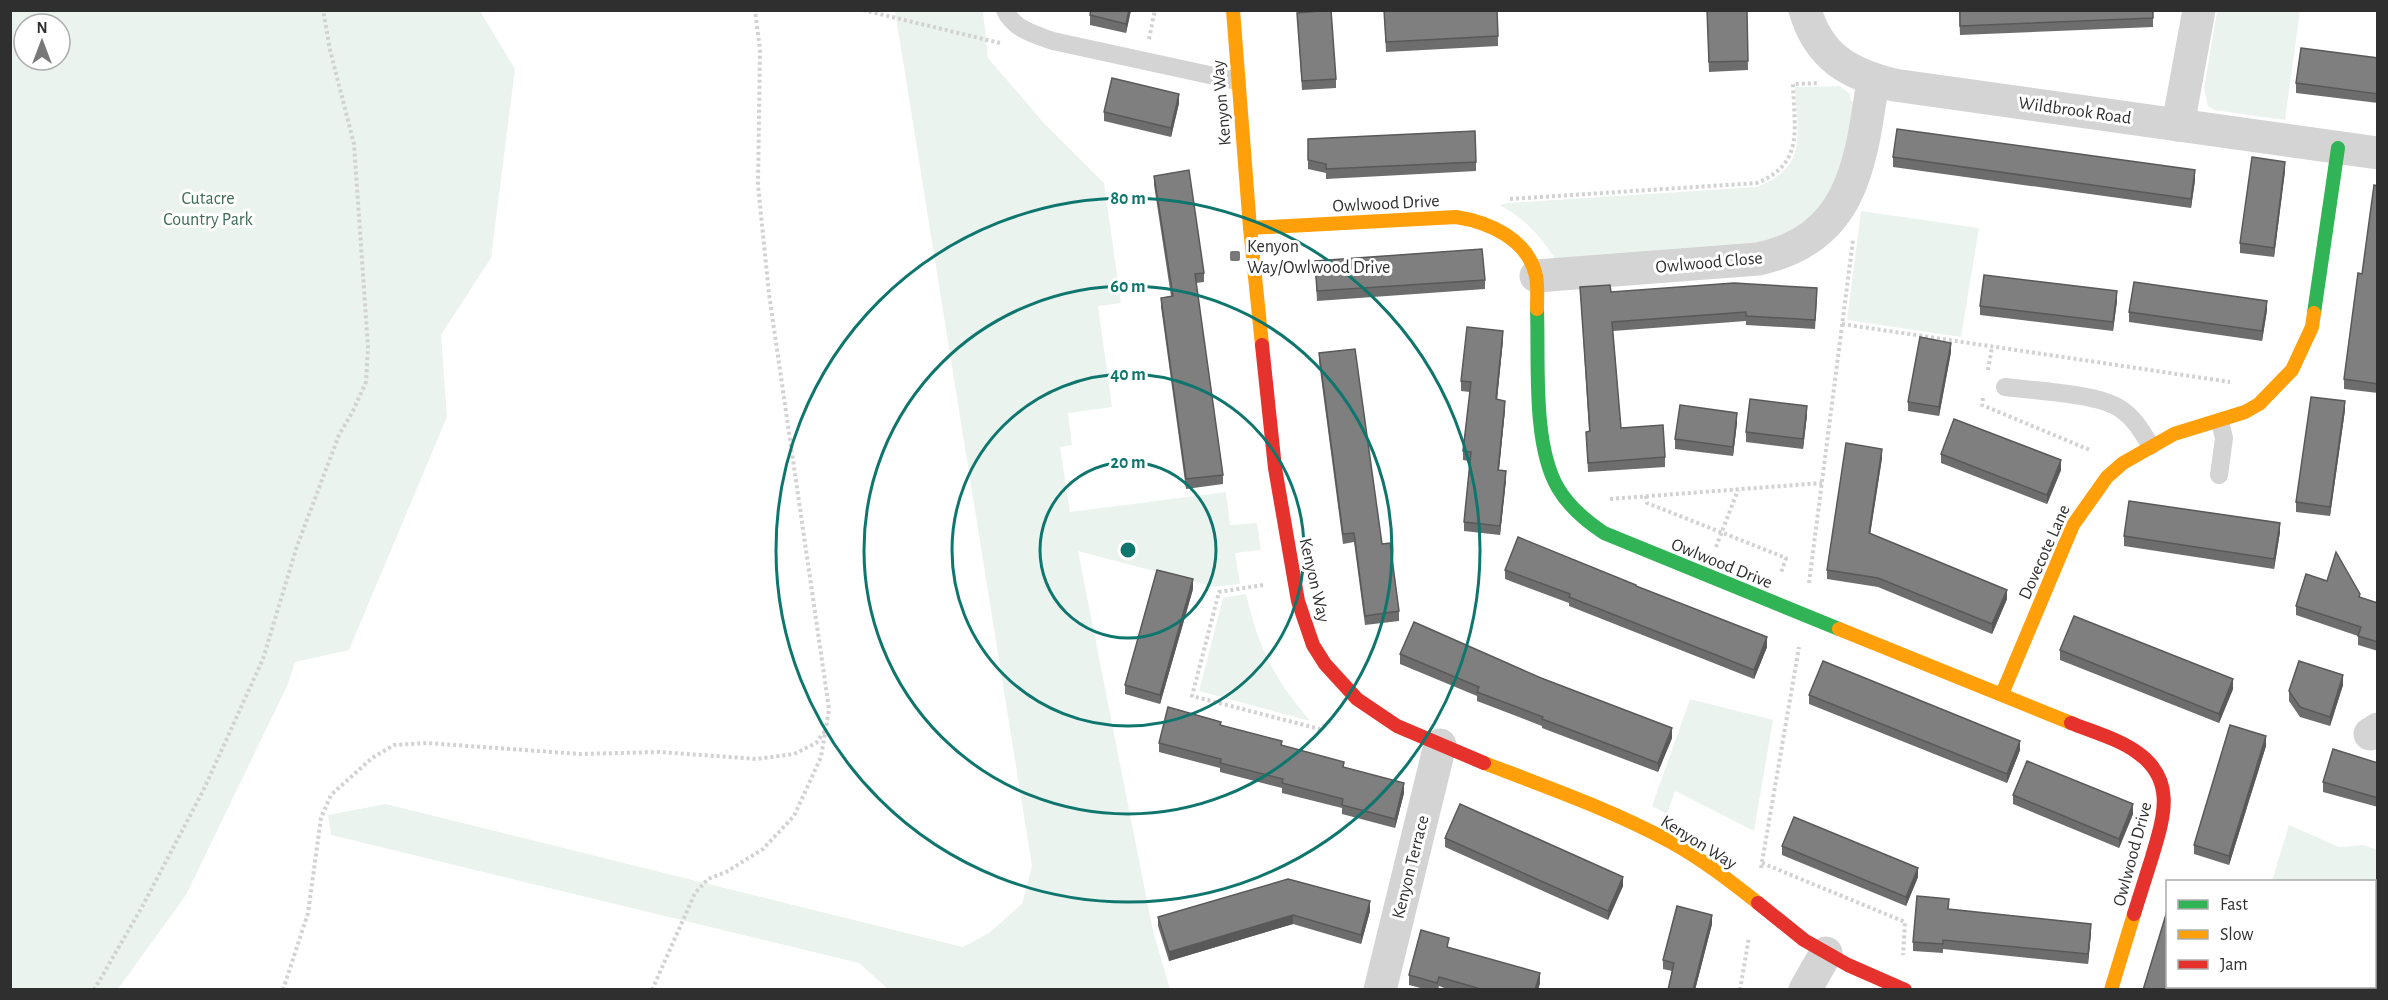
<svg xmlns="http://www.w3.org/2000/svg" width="2388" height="1000" font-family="'Alegreya Sans',sans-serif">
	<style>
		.green { fill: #ebf3ef; fill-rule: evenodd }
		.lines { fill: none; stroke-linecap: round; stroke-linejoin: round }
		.path { stroke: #d2d2d2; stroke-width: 4; stroke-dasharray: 3 3; stroke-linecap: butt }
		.lane { stroke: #d4d4d4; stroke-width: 18 }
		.street { stroke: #d4d4d4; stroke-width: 33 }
		.fast { stroke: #30b455; stroke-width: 14 }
		.slow { stroke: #ff9f0a; stroke-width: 14 }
		.jam { stroke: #e5322d; stroke-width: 14 }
		.wall { fill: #6d6d6d }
		.shaded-wall { fill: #595959 }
		.building { fill: #7f7f7f; stroke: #595959; stroke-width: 1.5 }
		.ring { fill: none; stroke: #0f766e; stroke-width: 3 }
		.poi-dot { fill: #787878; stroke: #fff; stroke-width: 2 }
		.labels { text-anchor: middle; stroke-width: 6; stroke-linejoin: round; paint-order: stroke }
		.street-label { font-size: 18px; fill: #2f2f2f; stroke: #fff }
		.park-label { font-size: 18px; fill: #3e6a58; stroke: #fff }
		.poi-label { font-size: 18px; fill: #2f2f2f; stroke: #fff; text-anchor: start }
		.centre { fill: #0f766e; stroke: #fff; stroke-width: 3 }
		.ring-label { font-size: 18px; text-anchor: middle; font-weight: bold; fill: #0f766e; stroke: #fff; stroke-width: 6; stroke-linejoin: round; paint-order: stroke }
	</style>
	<rect width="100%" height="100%" fill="#fff"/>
	<g class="green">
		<path d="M10,11H480L515,69L491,258L441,335L447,417L349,650L295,662L288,684L186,895L118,989H11ZM24,24H60V60H24Z"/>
		<polygon points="893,11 983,11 988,58 1043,122 1104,183 1121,303 1098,306 1112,407 1068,413 1072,445 1060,447 1070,512 1226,492 1230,525 1257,523 1261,550 1235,553 1240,584 1214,587 1078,551 1153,931 1170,989 888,989 859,963 331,835 328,815 386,804 963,947 989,933 1022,904 1032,866 895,11"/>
		<polygon points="2217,11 2300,11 2285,120 2214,110 2208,106 2204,89"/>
		<path d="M1840,86L1850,94L1851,101L1859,102L1833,199L1776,243L1558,263C1539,235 1530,223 1500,205L1508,203L1757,187C1809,166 1797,135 1795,87Z"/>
		<polygon points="1861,211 1979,228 1961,337 1847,320"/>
		<path d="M1246,594C1259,649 1273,677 1310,721L1199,691L1223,598Z"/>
		<polygon points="1690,699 1773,720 1754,831 1675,791 1667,814 1652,806"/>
		<polygon points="2289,825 2339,847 2364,845 2377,850 2377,954 2374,953 2374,882 2272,881"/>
	</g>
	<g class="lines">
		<g class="path">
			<polyline points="863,10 1000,43"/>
			<polyline points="1149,39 1155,10"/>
			<path d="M1510,199L1757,183C1805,163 1794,129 1793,84L1817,83"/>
			<polyline points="1842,324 2230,382"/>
			<polyline points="1988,370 1992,347"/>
			<polyline points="1983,398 1982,405 2090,450"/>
			<polyline points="1646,496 1647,503 1786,558 1781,573"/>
			<polyline points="1610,499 1822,483"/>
			<polyline points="1716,547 1738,490"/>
			<polyline points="1809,583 1853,240"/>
			<polyline points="1263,585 1219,592 1192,696 1320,729 1333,719"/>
			<polyline points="1762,863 1905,922 1903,955"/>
			<polyline points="1761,868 1799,647"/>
			<polyline points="2374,968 2378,968"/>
			<polyline points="94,990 142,907 203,791 263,659 297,546 339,435 352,413 366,382 368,347 354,144 330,50 323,10"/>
			<polyline points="283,990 308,913 321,818 331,795 372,758 394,745 427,743 580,754 659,752 757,759 794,754 816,743 825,731"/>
			<polyline points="652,990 695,893 708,879 726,872 763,849 794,816 821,757 829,709 769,294 758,185 760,50 755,10"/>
			<polyline points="1740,990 1749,937"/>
		</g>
		<g class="lane">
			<path d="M1005,10C1013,29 1036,35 1053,41L1237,81"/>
			<path d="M2005,387C2034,391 2099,393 2122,410C2135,419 2142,432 2151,446"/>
			<polyline points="2219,475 2224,438 2220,422"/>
		</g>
		<g class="street">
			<path d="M1805,10C1819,58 1850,74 1894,85L2378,153"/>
			<polyline points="2178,125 2199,10"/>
			<path d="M1536,276L1758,259C1854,239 1861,161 1873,80"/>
			<polyline points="2370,734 2378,729"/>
			<polyline points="1380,990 1440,745"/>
			<polyline points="1805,990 1826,953"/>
		</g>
		<g class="fast">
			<path d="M1537,309C1539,360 1532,444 1558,488C1569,507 1586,521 1604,533L1839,629"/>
			<polyline points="2314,313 2338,148"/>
		</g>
		<g class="slow">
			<polyline points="1233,10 1250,228 1262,345"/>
			<path d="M1250,228L1456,217C1489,222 1528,239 1536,276C1538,286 1537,299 1537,309"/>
			<polyline points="1839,629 2071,723"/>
			<polyline points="2002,694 2073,525 2107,477 2123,463 2174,434 2245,412 2259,404 2292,370 2312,327 2314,313"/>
			<path d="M1484,763C1547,787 1612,810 1671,842C1702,859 1730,881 1758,903"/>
			<polyline points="2111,990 2134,914"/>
		</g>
		<g class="jam">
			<polyline points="1262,345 1275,468 1298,601 1313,645 1325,664 1357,699 1397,726 1484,763"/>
			<path d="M2071,723C2093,732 2119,739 2138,753C2177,781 2163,819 2152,857C2146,876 2140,895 2134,914"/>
			<polyline points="1758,903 1804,940 1848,965 1905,990"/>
		</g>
	</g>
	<g class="wall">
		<polygon points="1131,10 1126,33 1090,25 1090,15"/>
		<polygon points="1384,10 1498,36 1498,46 1386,52"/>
		<polygon points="1707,10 1747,10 1748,70 1709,72"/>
		<polygon points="1959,10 2153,10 2153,27 1960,35"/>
		<polygon points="1297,13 1336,79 1336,88 1302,90"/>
		<polygon points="2378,58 2378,103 2296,93 2296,83"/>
		<polygon points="1179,103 1171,137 1104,121 1104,112"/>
		<polygon points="1308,149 1476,162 1476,171 1326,179 1326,173 1308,169"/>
		<polygon points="1893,157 2195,180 2191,208 1893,167"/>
		<polygon points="2285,171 2274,257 2240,253 2240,243"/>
		<polygon points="1154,176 1204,273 1204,282 1196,283 1223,475 1223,484 1186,489 1161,307 1161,298 1171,296 1154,185"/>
		<polygon points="2378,186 2378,393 2344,389 2344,379"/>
		<polygon points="1315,261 1485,280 1485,289 1317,301"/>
		<polygon points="1580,287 1611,292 1817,298 1815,329 1746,325 1746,321 1613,331 1621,428 1665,457 1665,467 1588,472 1586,432 1589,431"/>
		<polygon points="2117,301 2113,331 1980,315 1980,306"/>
		<polygon points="2267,310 2262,341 2129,322 2129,312"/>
		<polygon points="1503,340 1497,400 1505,410 1499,470 1506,480 1500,535 1464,531 1464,522 1470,461 1463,460 1463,451 1470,392 1461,391 1461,381"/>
		<polygon points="1951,352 1939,416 1908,411 1908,402"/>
		<polygon points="1319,353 1382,544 1399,611 1399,621 1365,625 1354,542 1343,544 1319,362"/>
		<polygon points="2345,410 2330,516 2296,512 2296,502"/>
		<polygon points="1807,415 1803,449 1746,442 1746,432"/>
		<polygon points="1737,423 1733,456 1675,449 1675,439"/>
		<polygon points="1941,454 2061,470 2047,504 1941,463"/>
		<polygon points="1882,458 1870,534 2007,599 1992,634 1878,587 1827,579 1827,570"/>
		<polygon points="2280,532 2274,569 2124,546 2124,536"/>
		<polygon points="1505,570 1636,587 1767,647 1754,679 1569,606 1569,603 1505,579"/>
		<polygon points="1193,589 1160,704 1125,694 1125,685"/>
		<polygon points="2360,597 2378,603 2378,651 2358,645 2358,636 2296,615 2296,606"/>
		<polygon points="2060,650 2233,689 2219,723 2060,660"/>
		<polygon points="1400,654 1541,678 1672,738 1658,772 1542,728 1542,726 1477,701 1477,696 1400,664"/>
		<polygon points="2343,685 2330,726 2300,717 2289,701 2289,691"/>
		<polygon points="1809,695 2020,750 2007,783 1809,704"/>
		<polygon points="1221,726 1344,768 1404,793 1395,828 1342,814 1342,808 1282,793 1282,788 1220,772 1220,768 1159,752 1159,743"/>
		<polygon points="2266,746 2229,865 2194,854 2194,845"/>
		<polygon points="2378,763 2378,807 2323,792 2323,782"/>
		<polygon points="2013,795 2133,814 2119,848 2013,804"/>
		<polygon points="1445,838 1623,886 1608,920 1445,847"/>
		<polygon points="1782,846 1918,877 1906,906 1782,855"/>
		<polygon points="1949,909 2091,933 2088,964 1943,949 1943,953 1913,951 1913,942"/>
		<polygon points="1370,911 1361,944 1293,924 1169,961 1158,926 1158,917"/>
		<polygon points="1712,924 1695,990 1668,990 1672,971 1663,969 1663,960"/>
		<polygon points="1449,948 1540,983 1538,990 1450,990 1439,986 1438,990 1428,990 1409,985 1409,975"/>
	</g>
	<g class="shaded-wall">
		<polygon points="1129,10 1131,10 1126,33 1126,24"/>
		<polygon points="1179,94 1179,103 1171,137 1171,128"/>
		<polygon points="2285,162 2285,171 2274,257 2274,248"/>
		<polygon points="2195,170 2195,180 2191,208 2191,199"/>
		<polygon points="2117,291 2117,301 2113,331 2113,322"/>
		<polygon points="2267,301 2267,310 2262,341 2262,331"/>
		<polygon points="1503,331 1503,340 1496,409 1496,399"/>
		<polygon points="1951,343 1951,352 1939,416 1939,407"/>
		<polygon points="1505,401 1505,410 1498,479 1498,470"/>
		<polygon points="2345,401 2345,410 2330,516 2330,507"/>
		<polygon points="1807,406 1807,415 1803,449 1803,439"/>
		<polygon points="1737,413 1737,423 1733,456 1733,447"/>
		<polygon points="1882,449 1882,458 1869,542 1869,533"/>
		<polygon points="2061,460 2061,470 2047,504 2047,495"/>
		<polygon points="1506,471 1506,480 1500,535 1500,526"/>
		<polygon points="2280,523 2280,532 2274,569 2274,559"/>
		<polygon points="1193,579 1193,589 1160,704 1160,695"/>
		<polygon points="2007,590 2007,599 1992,634 1992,624"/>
		<polygon points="1767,637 1767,647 1754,679 1754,670"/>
		<polygon points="2343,675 2343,685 2330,726 2330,717"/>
		<polygon points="2233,679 2233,689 2219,723 2219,714"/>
		<polygon points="1672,728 1672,738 1658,772 1658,763"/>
		<polygon points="2266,736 2266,746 2229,865 2229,856"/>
		<polygon points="2020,741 2020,750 2007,783 2007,774"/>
		<polygon points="1404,783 1404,793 1395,828 1395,819"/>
		<polygon points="2133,804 2133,814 2119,848 2119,839"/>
		<polygon points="1918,868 1918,877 1906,906 1906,897"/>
		<polygon points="1623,877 1623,886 1608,920 1608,911"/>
		<polygon points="1370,901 1370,911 1361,944 1361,935"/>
		<polygon points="1293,915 1293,924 1169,961 1169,952"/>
		<polygon points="1712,915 1712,924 1695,990 1693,990"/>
		<polygon points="2091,924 2091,933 2088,964 2088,954"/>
		<polygon points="1540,973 1540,983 1538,990 1535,990"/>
	</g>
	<g class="building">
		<polygon points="1091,10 1129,10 1126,24 1090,15"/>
		<polygon points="1331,10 1336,79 1302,81 1297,13"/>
		<polygon points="1384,10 1497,10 1498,36 1386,42"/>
		<polygon points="1707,10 1747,10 1748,61 1709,62"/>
		<polygon points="1960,10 2153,10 2153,18 1960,26"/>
		<polygon points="2301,48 2378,58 2378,94 2296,83"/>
		<polygon points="1112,78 1179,94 1171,128 1104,112"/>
		<polygon points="1897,129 2195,170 2191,199 1893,157"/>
		<polygon points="1475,131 1476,162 1326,169 1326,164 1308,160 1308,139"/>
		<polygon points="2252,157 2285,162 2274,248 2240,243"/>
		<polygon points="1189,170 1204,273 1195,274 1223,475 1186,479 1161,298 1173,296 1154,176"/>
		<polygon points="2374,185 2378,186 2378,384 2344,379 2358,273 2362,274"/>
		<polygon points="1482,249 1485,280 1317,291 1315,261"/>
		<polygon points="1984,275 2117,291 2113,322 1980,306"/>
		<polygon points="2134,282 2267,301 2262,331 2129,312"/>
		<polygon points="1734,283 1817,288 1815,320 1746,316 1746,312 1612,322 1621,428 1663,425 1665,457 1588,463 1586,432 1590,431 1580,287 1610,285 1611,292"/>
		<polygon points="1467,327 1503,331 1496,399 1505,401 1498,470 1506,471 1500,526 1464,522 1471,452 1463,451 1471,382 1461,381"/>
		<polygon points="1920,337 1951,343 1939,407 1908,402"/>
		<polygon points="1355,349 1382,544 1390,543 1399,611 1365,616 1354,533 1343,534 1319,353"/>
		<polygon points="2311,397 2345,401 2330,507 2296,502"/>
		<polygon points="1750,399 1807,406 1803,439 1746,432"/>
		<polygon points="1680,405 1737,413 1733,447 1675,439"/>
		<polygon points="1954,419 2061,460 2047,495 1941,454"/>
		<polygon points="1846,443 1882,449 1869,533 2007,590 1992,624 1878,578 1827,570"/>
		<polygon points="2129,501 2280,523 2274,559 2124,536"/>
		<polygon points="1518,537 1636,585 1636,586 1767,637 1754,670 1569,597 1570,594 1505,570"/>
		<polygon points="2336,552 2360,594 2359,597 2378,603 2378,642 2358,636 2361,627 2296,606 2306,574 2327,581"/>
		<polygon points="1157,570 1193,579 1160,695 1125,685"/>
		<polygon points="2074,616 2233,679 2219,714 2060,650"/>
		<polygon points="1414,622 1541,678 1672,728 1658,763 1542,719 1543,717 1477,692 1479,687 1400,654"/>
		<polygon points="1823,661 2020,741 2007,774 1809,695"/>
		<polygon points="2299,661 2343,675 2330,717 2300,707 2289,691"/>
		<polygon points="1168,707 1221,722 1220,725 1282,741 1281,745 1344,762 1343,767 1404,783 1395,819 1342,805 1343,799 1282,783 1283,779 1220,763 1221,759 1159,743"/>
		<polygon points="2230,725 2266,736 2229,856 2194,845"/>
		<polygon points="2333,749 2378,763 2378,798 2323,782"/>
		<polygon points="2027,761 2133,804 2119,839 2013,795"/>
		<polygon points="1460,804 1623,877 1608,911 1445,838"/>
		<polygon points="1794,817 1918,868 1906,897 1782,846"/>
		<polygon points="1288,879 1370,901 1361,935 1293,915 1169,952 1158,917"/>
		<polygon points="1917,896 1949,899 1948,909 2091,924 2088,954 1943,940 1943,944 1913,942"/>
		<polygon points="1677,906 1712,915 1693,990 1668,990 1674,963 1663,960"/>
		<polygon points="2168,908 2168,987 2178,987 2177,990 2143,990"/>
		<polygon points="1421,930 1449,938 1447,947 1540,973 1535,990 1484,990 1439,977 1437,983 1409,975"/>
	</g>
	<g class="ring">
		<circle cx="1128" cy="550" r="88"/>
		<circle cx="1128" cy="550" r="176"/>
		<circle cx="1128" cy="550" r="264"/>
		<circle cx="1128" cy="550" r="352"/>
	</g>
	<rect class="poi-dot" x="1229" y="250" width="12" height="12" rx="3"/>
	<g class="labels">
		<g class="street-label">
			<text transform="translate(1221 103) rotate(-95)" y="6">Kenyon Way</text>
			<text transform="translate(2075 110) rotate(8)" y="6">Wildbrook Road</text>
			<text transform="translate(1386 203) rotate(-3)" y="6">Owlwood Drive</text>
			<text transform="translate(1709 262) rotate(-5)" y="6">Owlwood Close</text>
			<text transform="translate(2044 552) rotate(-66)" y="6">Dovecote Lane</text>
			<text transform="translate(1722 563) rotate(22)" y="6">Owlwood Drive</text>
			<text transform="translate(1315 580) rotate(77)" y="6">Kenyon Way</text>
			<text transform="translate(1699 842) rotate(32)" y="6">Kenyon Way</text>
			<text transform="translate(2132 854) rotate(-75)" y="6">Owlwood Drive</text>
			<text transform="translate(1410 867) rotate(-76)" y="6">Kenyon Terrace</text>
		</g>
		<g class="park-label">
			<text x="208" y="204">Cutacre<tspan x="208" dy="21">Country Park</tspan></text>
		</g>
		<g class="poi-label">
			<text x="1247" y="252">Kenyon<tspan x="1247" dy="21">Way/Owlwood Drive</tspan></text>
		</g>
	</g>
	<circle cx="1128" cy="550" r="9" class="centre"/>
	<g class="ring-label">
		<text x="1128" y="204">80 m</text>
		<text x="1128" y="292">60 m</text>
		<text x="1128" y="380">40 m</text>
		<text x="1128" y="468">20 m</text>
	</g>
	<rect width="2388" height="1000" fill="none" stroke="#2f2f2f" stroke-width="24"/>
	<rect x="2166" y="880" width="210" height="108" fill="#ffffff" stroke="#acacac" stroke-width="1.5"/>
	<rect x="2178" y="900" width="30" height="9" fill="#30b455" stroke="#acacac" stroke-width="1.5"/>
	<text x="2220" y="910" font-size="18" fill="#2f2f2f">Fast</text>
	<rect x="2178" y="930" width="30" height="9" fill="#ff9f0a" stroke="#acacac" stroke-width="1.5"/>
	<text x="2220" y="940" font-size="18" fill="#2f2f2f">Slow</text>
	<rect x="2178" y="960" width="30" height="9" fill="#e5322d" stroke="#acacac" stroke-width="1.5"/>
	<text x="2220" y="970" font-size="18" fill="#2f2f2f">Jam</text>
	<g transform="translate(42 42)"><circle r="28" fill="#ffffff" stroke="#acacac" stroke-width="1.5"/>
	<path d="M0-4.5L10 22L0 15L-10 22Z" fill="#787878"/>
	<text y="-9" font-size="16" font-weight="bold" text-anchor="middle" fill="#2f2f2f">N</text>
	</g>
</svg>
